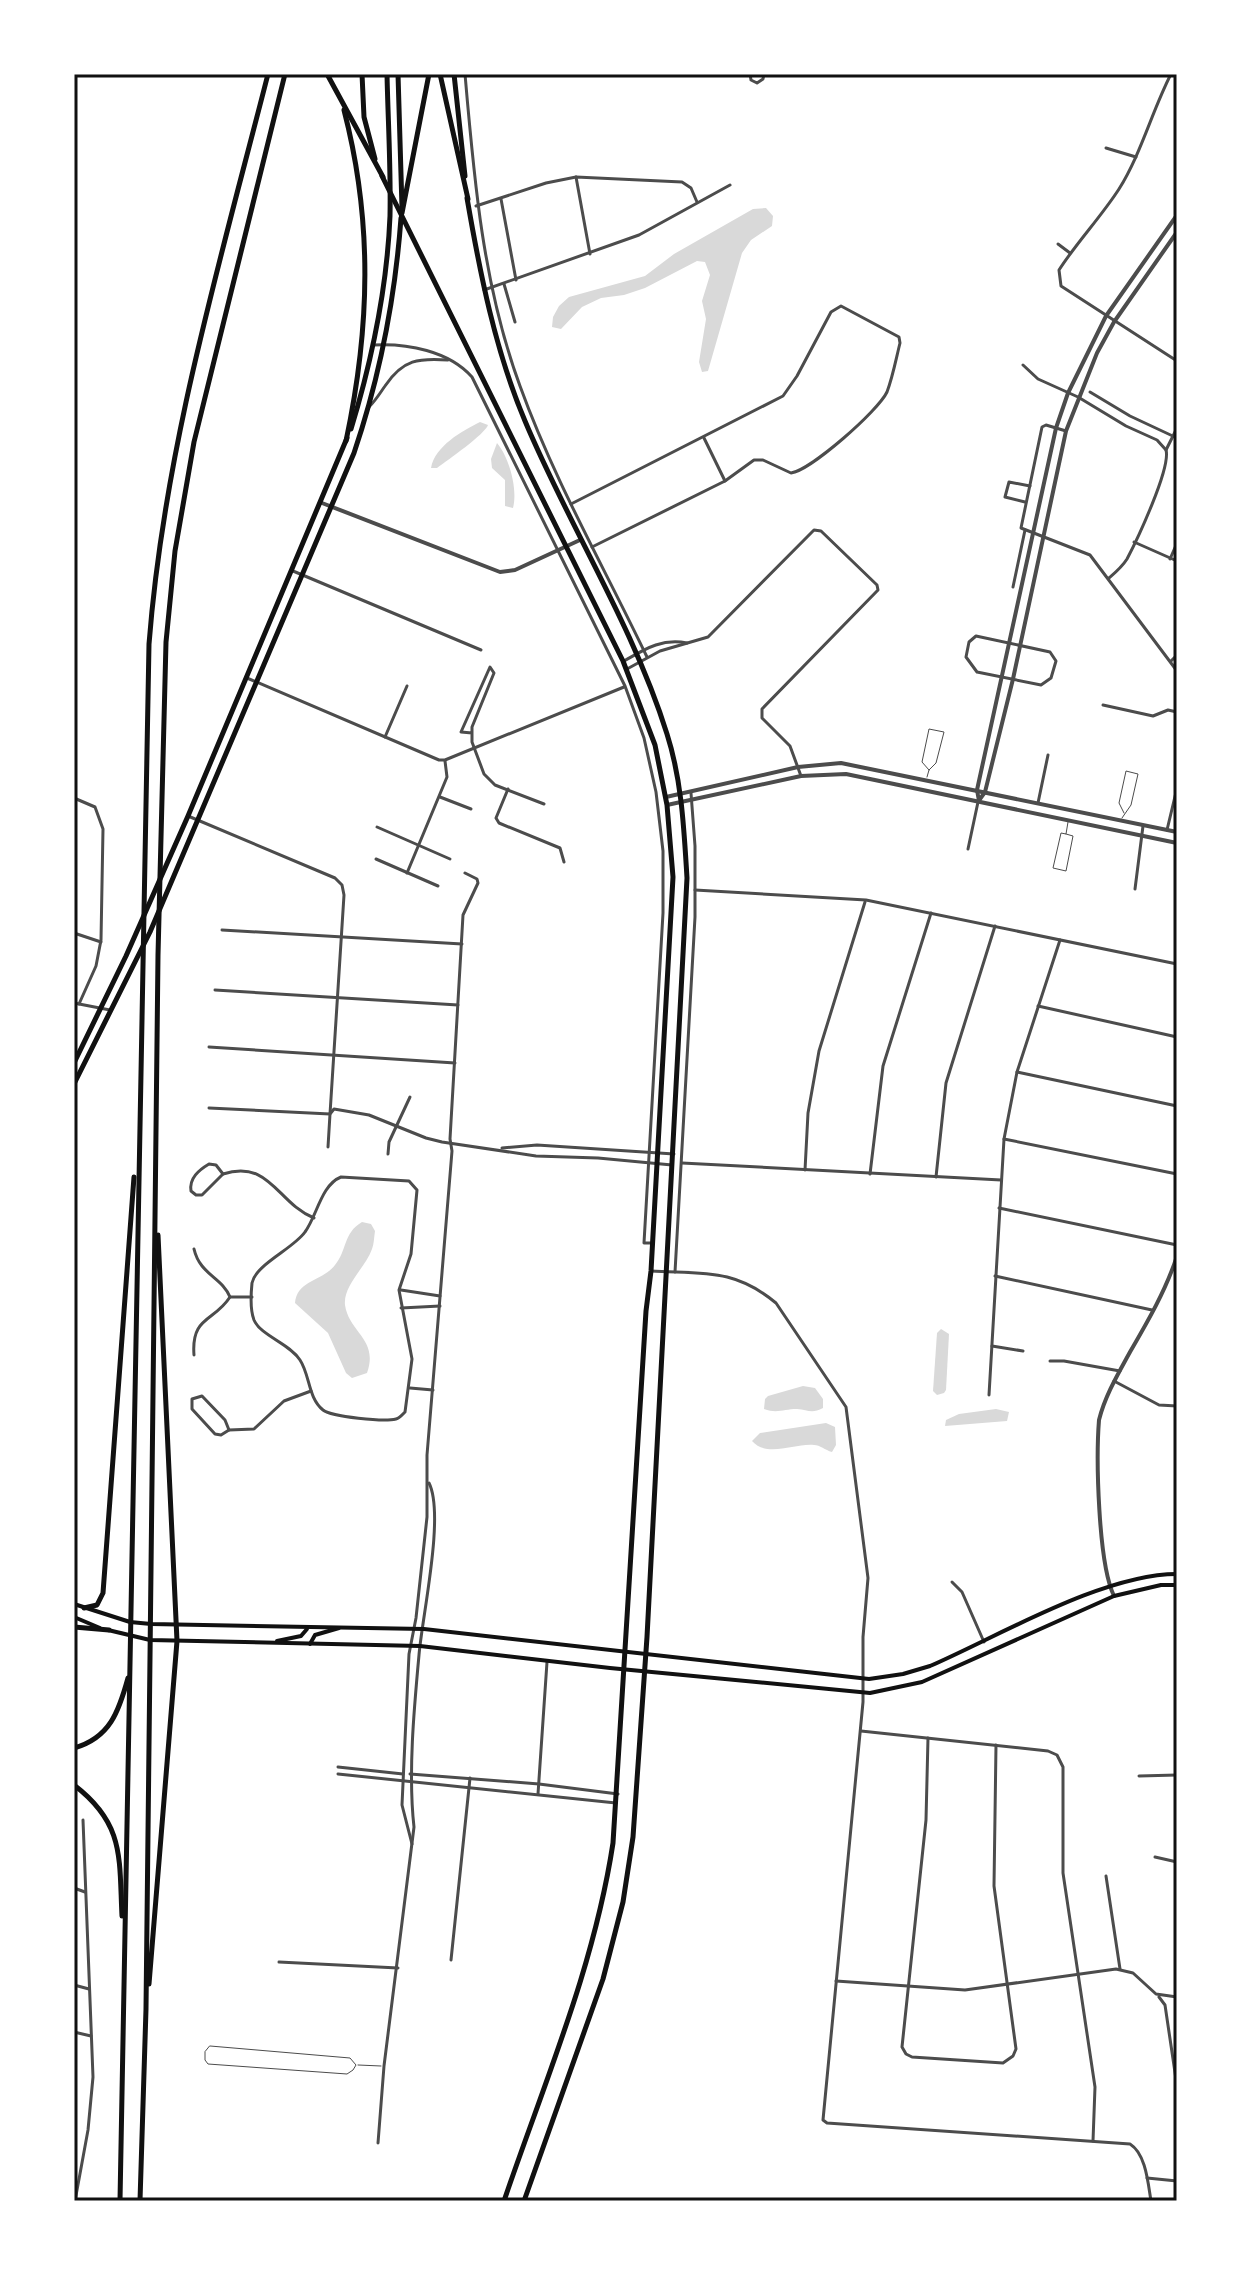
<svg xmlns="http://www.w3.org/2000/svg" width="1251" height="2275" font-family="Signika,sans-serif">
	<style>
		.water { fill: #d9d9d9 }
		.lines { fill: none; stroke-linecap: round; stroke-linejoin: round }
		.service { stroke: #4c4c4c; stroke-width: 1 }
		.minor { stroke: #4c4c4c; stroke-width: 3 }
		.tertiary { stroke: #4c4c4c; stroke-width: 4 }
		.secondary { stroke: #111; stroke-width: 4 }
		.primary { stroke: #111; stroke-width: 5 }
		.motorway { stroke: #111; stroke-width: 5 }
		.neatline { fill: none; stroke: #111; stroke-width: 3 }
	</style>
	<rect width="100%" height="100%" fill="#fff"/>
	<g class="water">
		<polygon points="766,208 773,216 772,226 751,240 742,253 708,371 702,372 699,362 706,319 702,301 710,275 705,262 697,261 645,288 624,295 601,298 582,307 561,329 552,327 553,317 559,306 569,297 645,276 674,254 753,209"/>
		<path d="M480,422L488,425C485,434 448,460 437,468H431C435,446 462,431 480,422Z"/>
		<path d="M497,443C509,457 518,489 513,508L505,506V480L492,468L491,459Z"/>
		<path d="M362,1222L371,1224L375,1231C374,1237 374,1244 372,1249C366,1267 343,1285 345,1305C349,1333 379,1339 367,1373L352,1378L346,1373L328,1333L295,1303C297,1280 323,1281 335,1265C347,1251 343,1233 362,1222Z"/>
		<polygon points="941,1329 949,1334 946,1390 944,1393 937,1395 933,1391 937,1333"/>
		<path d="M803,1386L815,1388L823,1399V1408C812,1414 808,1410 797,1409C784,1409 777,1414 764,1409L765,1399L768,1396Z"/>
		<polygon points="996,1409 1009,1412 1007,1421 945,1426 946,1420 959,1414"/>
		<path d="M826,1423L835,1427L836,1445L832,1452C825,1450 820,1445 814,1445C795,1443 767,1458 752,1441L760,1433Z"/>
	</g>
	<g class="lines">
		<g class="service">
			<polyline points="927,777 929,770 936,763 944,732 929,729 922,762 929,770"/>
			<polyline points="1122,818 1131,805 1138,774 1126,771 1119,803 1124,813"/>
			<polyline points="1066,834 1073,836 1066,871 1053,868 1061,833 1066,834 1068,822"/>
			<polygon points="210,2046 350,2058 356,2065 353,2070 347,2074 208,2064 205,2060 205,2052"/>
			<polyline points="358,2065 381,2066"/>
		</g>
		<g class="minor">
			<path d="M465,74C474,179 483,286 520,386C554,480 604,567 647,657"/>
			<polyline points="750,74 751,80 757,83 763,79 764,74"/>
			<path d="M1171,74C1152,111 1141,154 1119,189C1101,217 1077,242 1059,270L1061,286L1177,361"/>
			<polyline points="1106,148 1136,157"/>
			<polyline points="576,177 590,254"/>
			<polyline points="501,199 516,280"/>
			<polyline points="476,206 546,183 576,177 682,182 691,188 697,202"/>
			<polyline points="1058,244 1070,253"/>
			<polyline points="504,284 515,322"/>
			<polyline points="484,290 639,235 730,185"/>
			<path d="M373,345C407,343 449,351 472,377L625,686L644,738L656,792L663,851V913L644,1243H653"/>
			<path d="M1023,365L1038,379L1078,397L1126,426L1157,440L1166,450C1171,468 1137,540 1127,559C1122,567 1116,572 1109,578"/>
			<polyline points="1090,392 1130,416 1177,438"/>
			<path d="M369,407C376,400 380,393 385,386C403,359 419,358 448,360"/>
			<polyline points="1066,431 1046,425 1042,427 1021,528 1090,555 1177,671"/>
			<polyline points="704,438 725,481"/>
			<polyline points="1166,450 1177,428"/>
			<polyline points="1025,502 1005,497 1009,482 1030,486"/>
			<path d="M571,504L783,396L797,376L831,312L841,306L899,337L900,343C896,359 893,376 887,392C878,411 811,470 791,473L763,460H754L725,481L592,547"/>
			<polyline points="1134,542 1177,561"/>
			<polyline points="1170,559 1177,543"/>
			<polyline points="293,571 481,650"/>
			<polyline points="1013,587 1025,530"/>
			<polygon points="976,636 1050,652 1056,661 1051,678 1041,685 977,672 966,657 969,642"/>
			<path d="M624,661C645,649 662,638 687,643"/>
			<polyline points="1171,661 1177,655"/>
			<polyline points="627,669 660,651 708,637 814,530 821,531 877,585 878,590 762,709 762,718 790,746 801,776"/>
			<polyline points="247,678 439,760 445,760 624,687"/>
			<polyline points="1103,705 1153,716 1168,710 1177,712"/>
			<polyline points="472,733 461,732 490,667 494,673 472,727 472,742 484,774 495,785 544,804"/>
			<polyline points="385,737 407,686"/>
			<polyline points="508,789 496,818 499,823 560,848 564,862"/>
			<polyline points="440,797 471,809"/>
			<polyline points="74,798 95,807 103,829 101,940 96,966 79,1004"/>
			<polyline points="1038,803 1048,755"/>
			<polyline points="188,816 335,878 342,885 344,895 330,1114 209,1108"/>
			<polyline points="377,827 450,859"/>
			<polyline points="1167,830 1177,788"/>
			<polyline points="968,849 978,802"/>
			<polyline points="376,859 438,886"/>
			<polyline points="407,873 447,777 445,761"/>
			<polyline points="1135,889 1143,826"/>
			<polyline points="695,890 866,900 1177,964"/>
			<polyline points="222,930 462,944"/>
			<polyline points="74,933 101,942"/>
			<polyline points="215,990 458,1005"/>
			<polyline points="74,1003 110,1010"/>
			<polyline points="1038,1006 1177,1037"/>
			<polyline points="209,1047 455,1063"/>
			<polyline points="1017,1072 1177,1106"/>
			<polyline points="1004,1139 1177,1174"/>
			<polyline points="328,1147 330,1114 334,1109 369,1115 426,1138 442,1142 536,1156 598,1158 672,1165"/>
			<polyline points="502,1148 537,1145 674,1154"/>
			<polyline points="388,1154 389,1142 410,1097"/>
			<polyline points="682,1163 1001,1180"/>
			<path d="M209,1164L216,1165L223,1174L202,1195H196L191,1191C189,1178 199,1170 209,1164Z"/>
			<polyline points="805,1170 808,1113 819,1051 865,902"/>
			<path d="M223,1174C270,1159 277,1203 314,1218"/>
			<polyline points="870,1174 883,1066 931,913"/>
			<path d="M341,1177L409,1181L417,1190L411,1254L399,1290L412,1359L405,1412C402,1415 400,1418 396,1419C384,1422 332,1417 323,1410C308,1398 310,1375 300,1360C289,1343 261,1336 254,1320C250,1310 251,1293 252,1283C256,1264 293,1249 305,1232C317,1216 321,1185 341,1177Z"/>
			<polyline points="936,1177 946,1083 995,926"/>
			<polyline points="999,1208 1177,1245"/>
			<path d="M651,1271C703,1274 734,1268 776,1303L846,1407L868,1578L863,1637V1702L823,2120L827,2123L1130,2144C1146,2154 1148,2183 1151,2201"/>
			<polyline points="675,1272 695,917 695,846 691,793"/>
			<polyline points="995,1276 1152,1310"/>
			<polyline points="401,1290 440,1296"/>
			<polyline points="230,1297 252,1297"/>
			<polyline points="401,1308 440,1306"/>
			<polyline points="992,1346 1023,1351"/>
			<path d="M194,1355C191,1316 214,1322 230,1297C222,1277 200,1275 194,1249"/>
			<polyline points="1050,1361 1064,1361 1120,1371"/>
			<polyline points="1114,1381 1159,1405 1177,1406"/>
			<polyline points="410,1388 433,1390"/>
			<polyline points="989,1395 1004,1139 1017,1072 1060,940"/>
			<polygon points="202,1396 225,1420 229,1430 221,1435 215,1434 192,1409 192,1399"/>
			<polyline points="229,1430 254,1429 284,1401 311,1391"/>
			<polyline points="952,1582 962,1592 984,1642"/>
			<polyline points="861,1731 1048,1751 1057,1755 1063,1767 1063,1873 1095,2087 1093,2141"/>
			<polyline points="928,1738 926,1820 902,2047 906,2054 912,2057 1003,2063 1013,2056 1016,2049 994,1886 996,1745"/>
			<polyline points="338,1767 403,1774"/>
			<polyline points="338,1774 616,1803"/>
			<polyline points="410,1774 539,1784 618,1794"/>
			<polyline points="1139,1776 1177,1775"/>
			<polyline points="538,1794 547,1662"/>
			<polyline points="412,1844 402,1805 409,1654 416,1618 427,1517 427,1455 452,1151 450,1139 463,915 478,883 477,879 465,873"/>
			<polyline points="1155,1857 1177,1862"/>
			<polyline points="1106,1876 1120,1969"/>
			<polyline points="74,1888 85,1892"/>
			<polyline points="451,1960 470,1778"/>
			<polyline points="279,1962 398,1968"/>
			<polyline points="836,1981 965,1990 1116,1969 1133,1973 1156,1994 1177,1997"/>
			<polyline points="74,1985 89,1989"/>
			<polyline points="1159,1997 1165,2005 1177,2086"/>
			<polyline points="74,2032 91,2036"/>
			<path d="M378,2143L384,2066L414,1827C408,1774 414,1709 419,1655C422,1617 445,1515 429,1483"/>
			<polyline points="1147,2178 1177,2181"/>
			<polyline points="75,2201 88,2130 93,2077 83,1820"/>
		</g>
		<g class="tertiary">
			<polyline points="322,503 500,572 515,570 580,540"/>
			<polyline points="666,797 798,767 841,763 1177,832"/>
			<polyline points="980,799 985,792 1013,679 1066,431 1097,353 1114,322 1177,232"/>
			<polyline points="979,801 977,790 1056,428 1068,393 1106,316 1177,215"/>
			<polyline points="667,805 801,776 846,774 1177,843"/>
			<path d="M1114,1596C1098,1563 1096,1458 1099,1420C1105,1396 1118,1374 1130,1352C1148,1321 1166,1290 1177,1256"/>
		</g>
		<g class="secondary">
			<path d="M74,1604L130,1622L151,1624L424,1629L869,1679L903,1674L930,1666C999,1636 1103,1574 1177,1574"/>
			<polyline points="74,1617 100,1628"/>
			<polyline points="108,1630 150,1640 420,1646 610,1668 870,1693 922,1682 1114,1596 1161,1585 1177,1585"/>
			<polyline points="277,1641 301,1636 307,1629"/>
			<polyline points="310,1644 315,1635 339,1628"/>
		</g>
		<g class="primary">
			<polyline points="362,74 364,117 375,159"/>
			<polyline points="398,74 402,208"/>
			<polyline points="454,74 465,176"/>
			<path d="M382,176L623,661L655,745L667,805L673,877L651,1271L646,1311L613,1843C594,1968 544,2083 504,2201"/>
			<path d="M467,198C480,273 495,350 525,421C569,526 633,625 667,734C682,781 684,830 687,878L647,1637L633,1837L623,1902L603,1979L524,2201"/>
			<path d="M351,429C372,360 387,289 390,216C391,169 388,121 387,74"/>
			<polyline points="74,1063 126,956 188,816 347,438"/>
			<path d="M74,1084L150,932L354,453C380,376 395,300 401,218"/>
		</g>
		<g class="motorway">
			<polyline points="327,74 383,177"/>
			<polyline points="440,74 468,199"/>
			<path d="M344,110C373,222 370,328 346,441"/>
			<polyline points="402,213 429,74"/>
			<polyline points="84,1608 97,1605 103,1593 134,1177"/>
			<polyline points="74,1627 109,1630"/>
			<path d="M74,1748C110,1738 119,1711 128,1678"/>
			<path d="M74,1785C125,1824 119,1858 122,1916"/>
			<polyline points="149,1984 177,1641 158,1235"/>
			<path d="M120,2201L149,644C164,450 220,262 268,74"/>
			<polyline points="140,2201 146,2009 158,955 166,642 175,551 194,442 285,74"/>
		</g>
	</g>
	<rect width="1251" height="2275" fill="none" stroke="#ffffff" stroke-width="152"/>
	<rect x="76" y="76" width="1099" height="2123" class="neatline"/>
</svg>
